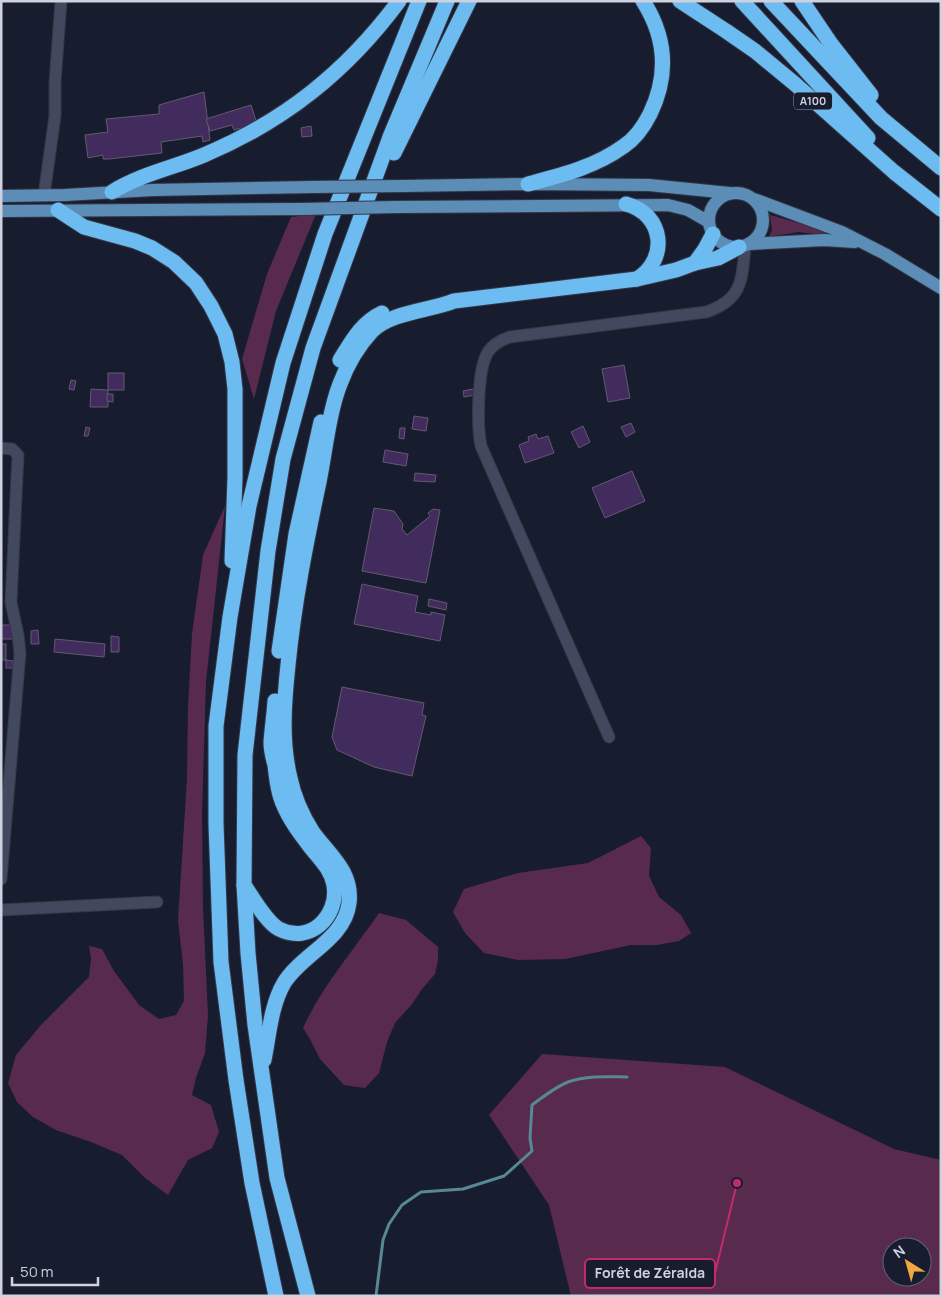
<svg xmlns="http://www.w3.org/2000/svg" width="942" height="1297" font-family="Manrope,sans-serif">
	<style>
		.green { fill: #582b4e; fill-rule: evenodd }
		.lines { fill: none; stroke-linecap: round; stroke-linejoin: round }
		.stream { stroke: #578995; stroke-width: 3 }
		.building { fill: #422b5d; stroke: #635a70 }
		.minor-casing { stroke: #343746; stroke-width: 13 }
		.major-casing { stroke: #343746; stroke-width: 14 }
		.highway-casing { stroke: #343746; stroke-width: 17 }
		.minor { stroke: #42485d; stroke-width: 11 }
		.major { stroke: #5b8db6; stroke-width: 12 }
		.highway { stroke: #6cbbf1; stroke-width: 15 }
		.major-bridge-casing { stroke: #343746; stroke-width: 14; stroke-linecap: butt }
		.major-bridge { stroke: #5b8db6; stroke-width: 12 }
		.labels { text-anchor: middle; stroke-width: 5; stroke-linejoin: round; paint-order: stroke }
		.shield { fill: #181c2f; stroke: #979baa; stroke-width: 1 }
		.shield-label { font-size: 11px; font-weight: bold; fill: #ced2df }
		.leader { fill: none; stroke: #c32b68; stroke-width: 2 }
		.callout-dot { fill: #c32b68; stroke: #181c2f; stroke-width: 2 }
		.callout { fill: #181c2f; stroke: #c32b68; stroke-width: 2 }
		.callout-label { font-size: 14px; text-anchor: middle; font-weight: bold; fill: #ced2df }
	</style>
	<rect width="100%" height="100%" fill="#181c2f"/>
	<g class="green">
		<polygon points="316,214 276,311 254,399 242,359 267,274 291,217"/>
		<polygon points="770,215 806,225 832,236 798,232 769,237 772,230"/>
		<polygon points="225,506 206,682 202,813 203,909 208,1015 205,1053 196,1078 192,1095 211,1105 219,1132 212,1148 188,1160 168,1195 145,1178 122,1155 91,1142 56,1130 33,1117 17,1102 8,1083 16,1055 41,1025 89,977 91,959 89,946 102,949 114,971 139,1005 159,1019 176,1015 184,1001 183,964 178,920 187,778 188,706 192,634 203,555"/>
		<polygon points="641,836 651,848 649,876 659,897 681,915 691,933 679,941 657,945 631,945 565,959 518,960 484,953 465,933 453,912 464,889 518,873 588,863"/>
		<path d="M379,913L406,920L438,947V960L435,974L422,989L412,1004L395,1023L387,1042L379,1073L365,1088L344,1085L320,1059L310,1039L303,1028C322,986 353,951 379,913Z"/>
		<path d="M542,1054L725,1067L894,1149L941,1160V1296H571L549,1205L489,1115ZM892,1247H922V1277H892Z"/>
	</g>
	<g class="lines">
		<path class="stream" d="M376,1296L383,1240L389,1224L402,1205L421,1192L463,1189L504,1176L532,1151L530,1138L532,1105C543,1097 555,1087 568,1082C586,1075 608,1077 627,1077"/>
	</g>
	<g class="building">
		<polygon points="204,92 210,140 203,142 202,136 161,142 162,153 109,159 103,159 103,155 88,158 85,135 108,132 106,119 159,114 159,105"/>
		<polygon points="251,105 257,124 234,130 232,125 210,131 206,119"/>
		<polygon points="311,126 312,136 302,137 301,128"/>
		<polygon points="624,365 630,398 608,402 602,369"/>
		<rect x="108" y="373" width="16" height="17"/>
		<polygon points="71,380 76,381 74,390 69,389"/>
		<polygon points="91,389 108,390 108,407 90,407"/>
		<polygon points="473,389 475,395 464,397 463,391"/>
		<polygon points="107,394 113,394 113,402 107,401"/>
		<polygon points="414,416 428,418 426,431 412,429"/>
		<polygon points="631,423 635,432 626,437 621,427"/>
		<polygon points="583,426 590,442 579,448 571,432"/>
		<polygon points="86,427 90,428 88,436 84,436"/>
		<polygon points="400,428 405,428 404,439 399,438"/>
		<polygon points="536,434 538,439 548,436 554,453 525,463 519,445 529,441 528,437"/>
		<polygon points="385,450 408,454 406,466 383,462"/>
		<polygon points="632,471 645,501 605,518 592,488"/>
		<polygon points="415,473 436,475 435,482 414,481"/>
		<polygon points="374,508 394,511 403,524 402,529 407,535 430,516 428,513 433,509 440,510 426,583 362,571"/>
		<polygon points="362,584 418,596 415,612 431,615 431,612 445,615 440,641 354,624"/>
		<polygon points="429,599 447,603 446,610 428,606"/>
		<polygon points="1,625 13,625 14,639 1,639"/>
		<polygon points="38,630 39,644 31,644 31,631"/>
		<polygon points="111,636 119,637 119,652 111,652"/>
		<polygon points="55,639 105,644 104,657 54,652"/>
		<rect x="1" y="644" width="5" height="16"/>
		<polygon points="6,660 13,661 13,668 6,668"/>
		<polygon points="342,687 424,703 422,715 426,716 412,776 374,767 337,750 332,737"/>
	</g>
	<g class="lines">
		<defs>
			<g id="minor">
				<polyline points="44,195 55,116 55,82 61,1"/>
				<polyline points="1,448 12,449 18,455 11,602 18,635 20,653 1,879"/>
				<path d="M609,737L481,446C477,427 477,369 488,352C493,344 501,340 510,337L706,312C742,300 742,281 745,246"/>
				<polyline points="1,910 157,902"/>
			</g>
			<g id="major">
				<polyline points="403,186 528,184 649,185 729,193"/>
				<circle cx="736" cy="220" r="27"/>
				<polyline points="1,196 65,195 153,190 312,187"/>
				<polyline points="754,199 842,232 885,254 941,288"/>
				<polyline points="396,207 668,205 688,210 709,222"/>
				<polyline points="1,211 301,209"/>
				<polyline points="750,244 824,240 855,242"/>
			</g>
			<g id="highway">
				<polyline points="680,1 726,31 755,51 795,84 894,172 941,209"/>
				<polyline points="742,1 868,138"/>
				<polyline points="771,1 881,118 941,168"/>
				<polyline points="802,1 831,44 871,95"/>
				<polyline points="394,153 469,1"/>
				<path d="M528,184C562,175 595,167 624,146C636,138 644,126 650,114C669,75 666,37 643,1"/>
				<path d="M112,192C141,174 173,168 204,155C285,121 347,71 399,1"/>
				<path d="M626,204C664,214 669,259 637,279"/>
				<polyline points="58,210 84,227 135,241 152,248 174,262 196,283 211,306 225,334 232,362 235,389 235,478 232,561"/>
				<polyline points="695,263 705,249 713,234"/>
				<path d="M340,360C352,341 361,323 382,313"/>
				<polyline points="279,651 296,534 321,422"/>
				<path d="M244,885C253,898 266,922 279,929C310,945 339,916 334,885C331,867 316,856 306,841C295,827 283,809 279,791C277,783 276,774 275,765C273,758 271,750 271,742C272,729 274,715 275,701"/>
				<path d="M264,1060C269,1035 271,1005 284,983C302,954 345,939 349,903C353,871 328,854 312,831C302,815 294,797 290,778C281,741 284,703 288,665C294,603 306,543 319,482C325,452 329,412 340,384C347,365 359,345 372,331C391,312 429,311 454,301L637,279L676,270L695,263L718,258L739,247"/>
				<polyline points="276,1296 252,1183 236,1080 221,962 216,824 216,726 230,617 249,506 283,363 325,234 419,1"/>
				<polyline points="308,1296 277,1178 255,1025 248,953 244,885 245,755 268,551 283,459 313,348 390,137 447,1"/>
			</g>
		</defs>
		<use href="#minor" class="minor-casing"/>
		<use href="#major" class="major-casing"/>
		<use href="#highway" class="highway-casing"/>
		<use href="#minor" class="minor"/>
		<use href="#major" class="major"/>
		<use href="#highway" class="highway"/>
		<defs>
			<g id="major-bridge">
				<polyline points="312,187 403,186"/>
				<polyline points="301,209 396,207"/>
			</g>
		</defs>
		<use href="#major-bridge" class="major-bridge-casing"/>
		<use href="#major-bridge" class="major-bridge"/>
	</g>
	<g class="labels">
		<rect class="shield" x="794" y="92.5" width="38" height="17" rx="4"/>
		<g class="shield-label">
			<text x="813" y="105">A100</text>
		</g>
	</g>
	<path class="leader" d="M737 1183L715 1273"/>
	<circle class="callout-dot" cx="737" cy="1183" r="5"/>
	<rect class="callout" x="585" y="1259" width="130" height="29" rx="5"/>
	<g class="callout-label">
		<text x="650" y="1278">Forêt de Zéralda</text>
	</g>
	<rect width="942" height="1297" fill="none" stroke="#ced2df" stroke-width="5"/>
	<g transform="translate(907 1262) rotate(323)"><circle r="24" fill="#181c2f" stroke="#616575"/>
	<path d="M0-4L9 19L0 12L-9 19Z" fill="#f1a640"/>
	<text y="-8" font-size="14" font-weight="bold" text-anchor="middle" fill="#ced2df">N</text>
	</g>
	<path d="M12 1277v8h86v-8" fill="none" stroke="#ced2df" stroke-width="2.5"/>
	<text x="20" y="1277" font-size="15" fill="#ced2df" stroke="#181c2f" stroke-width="4" paint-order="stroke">50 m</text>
</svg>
